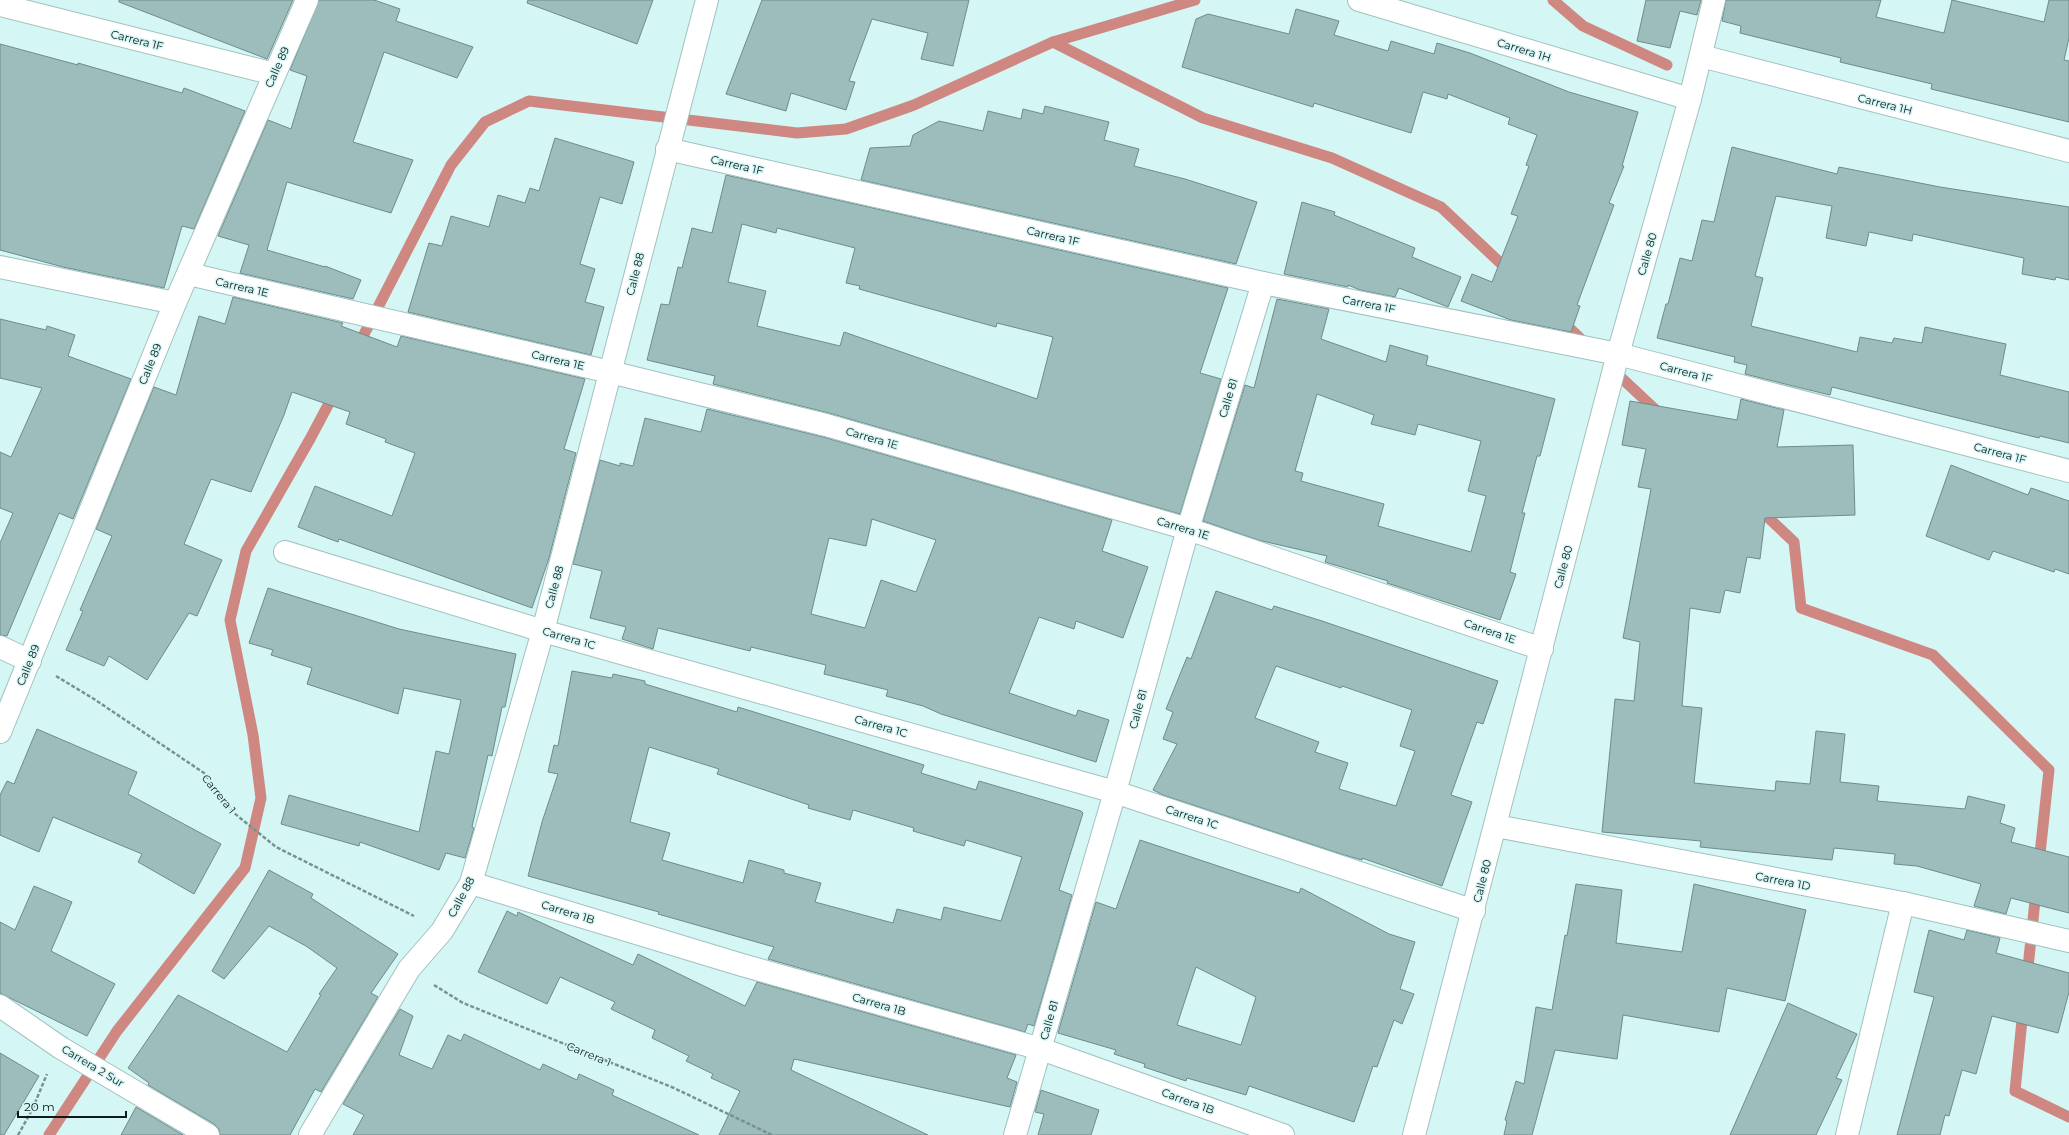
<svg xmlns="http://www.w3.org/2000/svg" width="2069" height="1135" font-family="Montserrat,sans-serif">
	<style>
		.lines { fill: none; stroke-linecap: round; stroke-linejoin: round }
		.stream { stroke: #ce8781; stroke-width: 11 }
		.building { fill: #9cbdbc; stroke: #6d8c8b; fill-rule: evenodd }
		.minor-casing { stroke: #a1c1c0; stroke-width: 24 }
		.path { stroke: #799190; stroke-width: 2.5; stroke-dasharray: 4 2; stroke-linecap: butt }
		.minor { stroke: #fff; stroke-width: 22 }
		.labels { text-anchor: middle; stroke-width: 3; stroke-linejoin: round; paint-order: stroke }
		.street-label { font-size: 11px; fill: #0e1a1a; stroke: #d4f6f4 }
	</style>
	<rect width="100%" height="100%" fill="#d4f6f4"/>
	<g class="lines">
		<g class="stream">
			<polyline points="1553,0 1583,26 1667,65"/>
			<polyline points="1053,42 1203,118 1332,158 1441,207 1511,273"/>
			<polyline points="1561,320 1586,344"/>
			<polyline points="357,348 451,165 485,122 529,101 797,133 846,129 914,105 1053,42 1195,0"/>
			<polyline points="1613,370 1660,414"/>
			<polyline points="1758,508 1794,542 1801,608 1933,655 2049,770 2039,863"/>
			<polyline points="2027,977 2036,891"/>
			<polyline points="2023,1010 2015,1091 2069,1117"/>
			<polyline points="49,1135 117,1031 245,868 261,798 253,735 230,620 246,551 310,439 335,392"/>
		</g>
	</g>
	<g class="building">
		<polygon points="119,0 293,0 267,59 119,2"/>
		<polygon points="319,0 374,0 400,9 396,21 473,47 457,78 384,52 353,142 413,160 391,213 287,182 267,250 325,267 325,266 361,280 353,299 240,273 249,245 218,236 268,120 291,129 307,76 290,70"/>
		<polygon points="528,0 653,0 637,44 527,3"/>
		<polygon points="762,0 969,0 953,66 921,59 928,33 872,19 849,81 855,82 846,110 791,93 786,111 726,94"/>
		<polygon points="1646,0 1701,0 1697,15 1680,11 1670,48 1637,41"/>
		<polygon points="1726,0 1881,0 1876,17 1944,33 1952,0 2044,22 2049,0 2069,0 2069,38 2064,60 2069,61 2069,122 1931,89 1932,84 1840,62 1841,58 1740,33 1741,26 1722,21"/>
		<polygon points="1296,9 1339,21 1334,35 1388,51 1391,41 1434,54 1437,43 1470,53 1569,92 1638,112 1622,166 1624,166 1609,203 1614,205 1577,305 1580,306 1571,332 1511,320 1461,301 1472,274 1492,282 1518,216 1511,214 1529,166 1526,165 1537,135 1508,124 1510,118 1448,94 1447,99 1423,92 1411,133 1314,103 1313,107 1182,67 1196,19 1208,14 1289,34"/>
		<polygon points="0,44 78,65 78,63 182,93 184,88 245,111 194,229 182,226 164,288 63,267 0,250"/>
		<polygon points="1045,106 1109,122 1104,140 1139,149 1134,166 1185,179 1257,202 1236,264 861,180 870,148 910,146 913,135 939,121 983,131 988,111 1021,119 1023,109 1043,114"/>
		<polygon points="555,138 634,162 622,204 600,197 580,264 595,269 585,302 604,307 591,355 408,312 429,243 442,246 451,216 489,227 498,195 525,203 530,188 539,191"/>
		<polygon points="1732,147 1837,174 1839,167 1940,187 2069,207 2069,280 2056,277 2055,280 2022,274 2024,258 1913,234 1912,241 1869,232 1866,246 1826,238 1832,206 1776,196 1755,276 1763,278 1751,326 1857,352 1860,337 1892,343 1894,338 1922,343 1925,327 2006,344 2000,375 2069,392 2069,443 2040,436 2039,438 1832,387 1830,395 1789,385 1745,374 1747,365 1734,362 1735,357 1657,338 1666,304 1668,304 1680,258 1692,261 1702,220 1714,222"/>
		<path d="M726,175L1228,288L1200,373L1221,379L1180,514L829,413L713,384L715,376L647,360L661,304L669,305L678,267L682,268L692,228L712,233ZM742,224L776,233L777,228L855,248L846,283L860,286L859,289L996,327L997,323L1053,337L1037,399L844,332L840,346L757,326L766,291L728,282Z"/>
		<polygon points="1302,202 1335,212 1334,215 1415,248 1412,257 1461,277 1448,307 1399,288 1395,297 1360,290 1348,285 1348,287 1284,274"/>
		<polygon points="233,297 343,323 341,326 397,347 401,336 585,379 564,449 576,453 549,558 532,608 339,539 338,542 298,527 315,486 392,516 415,453 385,442 386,439 346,424 350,412 292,392 284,415 251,492 211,479 184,544 222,560 197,616 189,613 147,680 109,656 104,666 66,650 83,611 80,610 112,536 96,529 154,387 176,395 199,316 225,324"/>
		<path d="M1277,299L1329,309L1321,339L1386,362L1390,345L1428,356L1426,365L1555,399L1540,456H1537L1522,513H1525L1510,572L1516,574L1500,620L1387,583L1388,581L1325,562L1327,556L1258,540L1203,521L1245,385L1254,388ZM1317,394L1374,415L1371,424L1415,435L1418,424L1481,441L1468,491L1486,496L1471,552L1378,526L1384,504L1301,481L1303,473L1295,471Z"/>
		<polygon points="0,319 46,330 47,326 75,335 68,356 131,379 73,519 59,513 7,636 0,635 0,543 13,513 0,508 0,452 11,457 42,388 0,378"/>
		<polygon points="1741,399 1784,410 1777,447 1853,445 1855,515 1765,518 1760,559 1747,557 1740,593 1725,590 1720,613 1690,608 1682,706 1702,708 1694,783 1775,791 1776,781 1810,784 1816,731 1845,734 1840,782 1879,786 1877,801 1965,809 1968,796 2005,805 2000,823 2015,828 2011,842 2069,857 2069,913 2011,898 2006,914 1974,906 1981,884 1917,866 1894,864 1895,854 1834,848 1832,860 1700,847 1701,841 1602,832 1615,699 1634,701 1640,642 1623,638 1651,489 1638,487 1646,449 1622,445 1630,401 1737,420"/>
		<path d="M707,409L823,437L1112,520L1102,551L1148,567L1123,638L1076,621L1074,629L1039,617L1009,693L1076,716L1078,710L1109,720L1096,762L941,714L923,706L886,696L888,690L824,674L826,665L751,647L750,651L658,628L653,649L622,639L626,627L590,618L602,571L573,564L600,460L620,466V463L633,466L645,418L701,432ZM872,519L936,540L916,592L881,580L865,628L811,614L829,538L866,546Z"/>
		<polygon points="1951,465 2028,495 2031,488 2069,501 2069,574 2055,569 2054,572 1993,551 1989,560 1926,536"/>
		<polygon points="268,588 399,629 516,654 505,707 502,707 492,756 488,755 472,827 474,828 465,858 446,853 439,870 360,842 359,846 281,824 289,795 419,832 436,751 449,754 461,700 404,688 398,714 307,684 312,668 271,655 273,650 249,643"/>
		<path d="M1216,591L1272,610L1274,606L1322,621L1498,681L1483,724L1477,722L1451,795L1472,802L1442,886L1362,858V860L1341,854L1163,795L1153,790L1177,744L1163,739L1173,712L1166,709L1187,657L1191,659ZM1276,666L1341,688L1342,686L1412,710L1400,746L1415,751L1396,806L1339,789L1348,763L1315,752L1319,742L1255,718Z"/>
		<path d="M572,671L612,678L613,674L645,681V684L737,712L738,707L924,765L921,773L976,790L979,781L1081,811L1083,813L1059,890L1072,895L1034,1026L1028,1024L1025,1032L768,959L774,947L658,914L659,912L528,876L542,822L558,774L548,772L554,745L558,746ZM649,747L719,769L717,774L809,805L808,808L850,820L853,810L914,828L913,831L964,846L966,840L1022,857L1001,921L944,907L941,920L897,909L893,923L815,902L821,883L784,873V870L749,860L743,883L662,860L670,833L630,822Z"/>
		<polygon points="37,729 137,772 128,794 221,844 194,894 138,862 142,854 53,817 39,852 0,835 0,795 7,781 14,784"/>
		<path d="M1140,840L1299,893L1301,888L1389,934L1415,942L1400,989L1414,994L1402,1024L1394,1020L1377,1067L1373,1066L1354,1122L1249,1086L1246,1095L1187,1078L1186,1081L1144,1067L1145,1064L1114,1054L1116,1050L1058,1033L1096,902L1116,909ZM1196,967L1256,997L1241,1045L1177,1025Z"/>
		<polygon points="269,870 313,894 311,898 398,954 371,993 378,997 321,1092 315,1089 290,1135 220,1135 219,1129 214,1124 148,1085 149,1083 128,1068 178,995 287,1052 321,995 319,994 337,968 306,946 269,926 224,979 212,971"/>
		<polygon points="1576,884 1622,890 1616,943 1682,952 1694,884 1806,910 1785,1001 1727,988 1719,1032 1623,1015 1617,1059 1555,1050 1532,1135 1504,1135 1507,1121 1505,1120 1516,1081 1524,1084 1536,1007 1552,1010 1565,935 1567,936"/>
		<polygon points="34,886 72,902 51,951 115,984 87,1036 0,993 0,922 15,930"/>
		<polygon points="507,911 517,916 518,912 633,965 638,954 745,1006 757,982 1016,1055 1007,1078 1017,1082 1010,1107 794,1059 791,1070 928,1135 719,1135 740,1091 711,1078 713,1074 686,1061 689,1056 652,1038 655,1030 611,1009 615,1002 560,977 547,1004 478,972"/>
		<polygon points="1929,930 1964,940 1967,930 2000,938 1996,953 2069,973 2069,992 2058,1033 1992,1016 1976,1074 1962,1070 1949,1116 1945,1115 1940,1135 1897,1135 1934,997 1914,992"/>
		<polygon points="1788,1003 1857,1034 1836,1078 1842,1080 1816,1135 1730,1135"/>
		<polygon points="400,1009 413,1016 399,1055 432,1069 448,1035 461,1041 464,1034 540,1070 543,1064 577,1080 579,1074 614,1090 612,1095 699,1135 353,1135 364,1115 343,1104"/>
		<polygon points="0,1053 39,1076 4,1135 0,1135"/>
		<polygon points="1041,1090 1099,1110 1091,1135 1038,1135 1044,1114 1035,1112"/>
		<polygon points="136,1107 183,1135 121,1135"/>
	</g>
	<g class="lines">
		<defs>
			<g id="minor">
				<polyline points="1359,0 1690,99"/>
				<polyline points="0,5 274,74"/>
				<polyline points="1701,56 2069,151"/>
				<polyline points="667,149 1263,283 1618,354 2069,471"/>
				<polyline points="0,267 175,303"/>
				<polyline points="189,274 610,372 826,425 1188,529 1542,649"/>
				<polyline points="285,552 543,631 1115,792 1474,911"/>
				<polyline points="0,647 30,661"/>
				<polyline points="0,732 175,303 307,0"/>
				<polyline points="1496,826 1903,903 2069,941"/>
				<polyline points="471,883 742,965 1041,1049 1283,1135"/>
				<polyline points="0,1006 61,1048 208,1135"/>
				<polyline points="310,1135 409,969 442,931 471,883 543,631 707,0"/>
				<polyline points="1015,1135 1115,792 1188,529 1263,283"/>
				<polyline points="1414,1135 1618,354 1690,99 1714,0"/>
				<polyline points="1847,1135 1903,903"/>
			</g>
		</defs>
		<use href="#minor" class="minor-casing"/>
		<g class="path">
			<polyline points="56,676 94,699 204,773 234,813 276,847 414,916"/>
			<polyline points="434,985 463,1003 674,1088 772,1135"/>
			<polyline points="18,1135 32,1110 47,1074"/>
		</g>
		<use href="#minor" class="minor"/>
	</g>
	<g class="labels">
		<g class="street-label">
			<text transform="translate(137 40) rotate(14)" y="4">Carrera 1F</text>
			<text transform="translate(1524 50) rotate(17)" y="4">Carrera 1H</text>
			<text transform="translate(277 67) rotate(-66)" y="4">Calle 89</text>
			<text transform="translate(1885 104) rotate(14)" y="4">Carrera 1H</text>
			<text transform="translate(737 165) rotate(13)" y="4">Carrera 1F</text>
			<text transform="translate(1053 236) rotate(13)" y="4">Carrera 1F</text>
			<text transform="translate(1647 254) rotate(-74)" y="4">Calle 80</text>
			<text transform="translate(635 274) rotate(-76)" y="4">Calle 88</text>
			<text transform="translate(242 287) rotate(13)" y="4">Carrera 1E</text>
			<text transform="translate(1369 304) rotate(11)" y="4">Carrera 1F</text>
			<text transform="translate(558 360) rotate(13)" y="4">Carrera 1E</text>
			<text transform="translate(150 364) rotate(-68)" y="4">Calle 89</text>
			<text transform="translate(1686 372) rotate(15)" y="4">Carrera 1F</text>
			<text transform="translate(1228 398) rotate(-73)" y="4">Calle 81</text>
			<text transform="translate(872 438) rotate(16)" y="4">Carrera 1E</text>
			<text transform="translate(2000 453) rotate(15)" y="4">Carrera 1F</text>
			<text transform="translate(1183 528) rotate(17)" y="4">Carrera 1E</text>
			<text transform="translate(1563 567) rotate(-75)" y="4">Calle 80</text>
			<text transform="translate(554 587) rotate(-75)" y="4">Calle 88</text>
			<text transform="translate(1490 631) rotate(19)" y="4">Carrera 1E</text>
			<text transform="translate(569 638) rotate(16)" y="4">Carrera 1C</text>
			<text transform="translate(28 665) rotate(-68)" y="4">Calle 89</text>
			<text transform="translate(1138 709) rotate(-75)" y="4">Calle 81</text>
			<text transform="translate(881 726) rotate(16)" y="4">Carrera 1C</text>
			<text transform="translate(219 794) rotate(51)" y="4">Carrera 1</text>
			<text transform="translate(1192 817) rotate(18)" y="4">Carrera 1C</text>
			<text transform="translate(1482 881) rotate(-76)" y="4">Calle 80</text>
			<text transform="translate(1783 881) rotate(11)" y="4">Carrera 1D</text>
			<text transform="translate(461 897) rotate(-62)" y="4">Calle 88</text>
			<text transform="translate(568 912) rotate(17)" y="4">Carrera 1B</text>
			<text transform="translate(879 1004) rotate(16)" y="4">Carrera 1B</text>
			<text transform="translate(1049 1020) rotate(-74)" y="4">Calle 81</text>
			<text transform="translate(589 1054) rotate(22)" y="4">Carrera 1</text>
			<text transform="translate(93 1066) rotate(31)" y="4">Carrera 2 Sur</text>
			<text transform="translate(1188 1101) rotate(20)" y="4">Carrera 1B</text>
		</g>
	</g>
	<path d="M18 1111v6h108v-6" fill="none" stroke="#0e1a1a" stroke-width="2"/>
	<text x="24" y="1111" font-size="12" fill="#0e1a1a" stroke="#d4f6f4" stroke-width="3" paint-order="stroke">20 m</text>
</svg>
